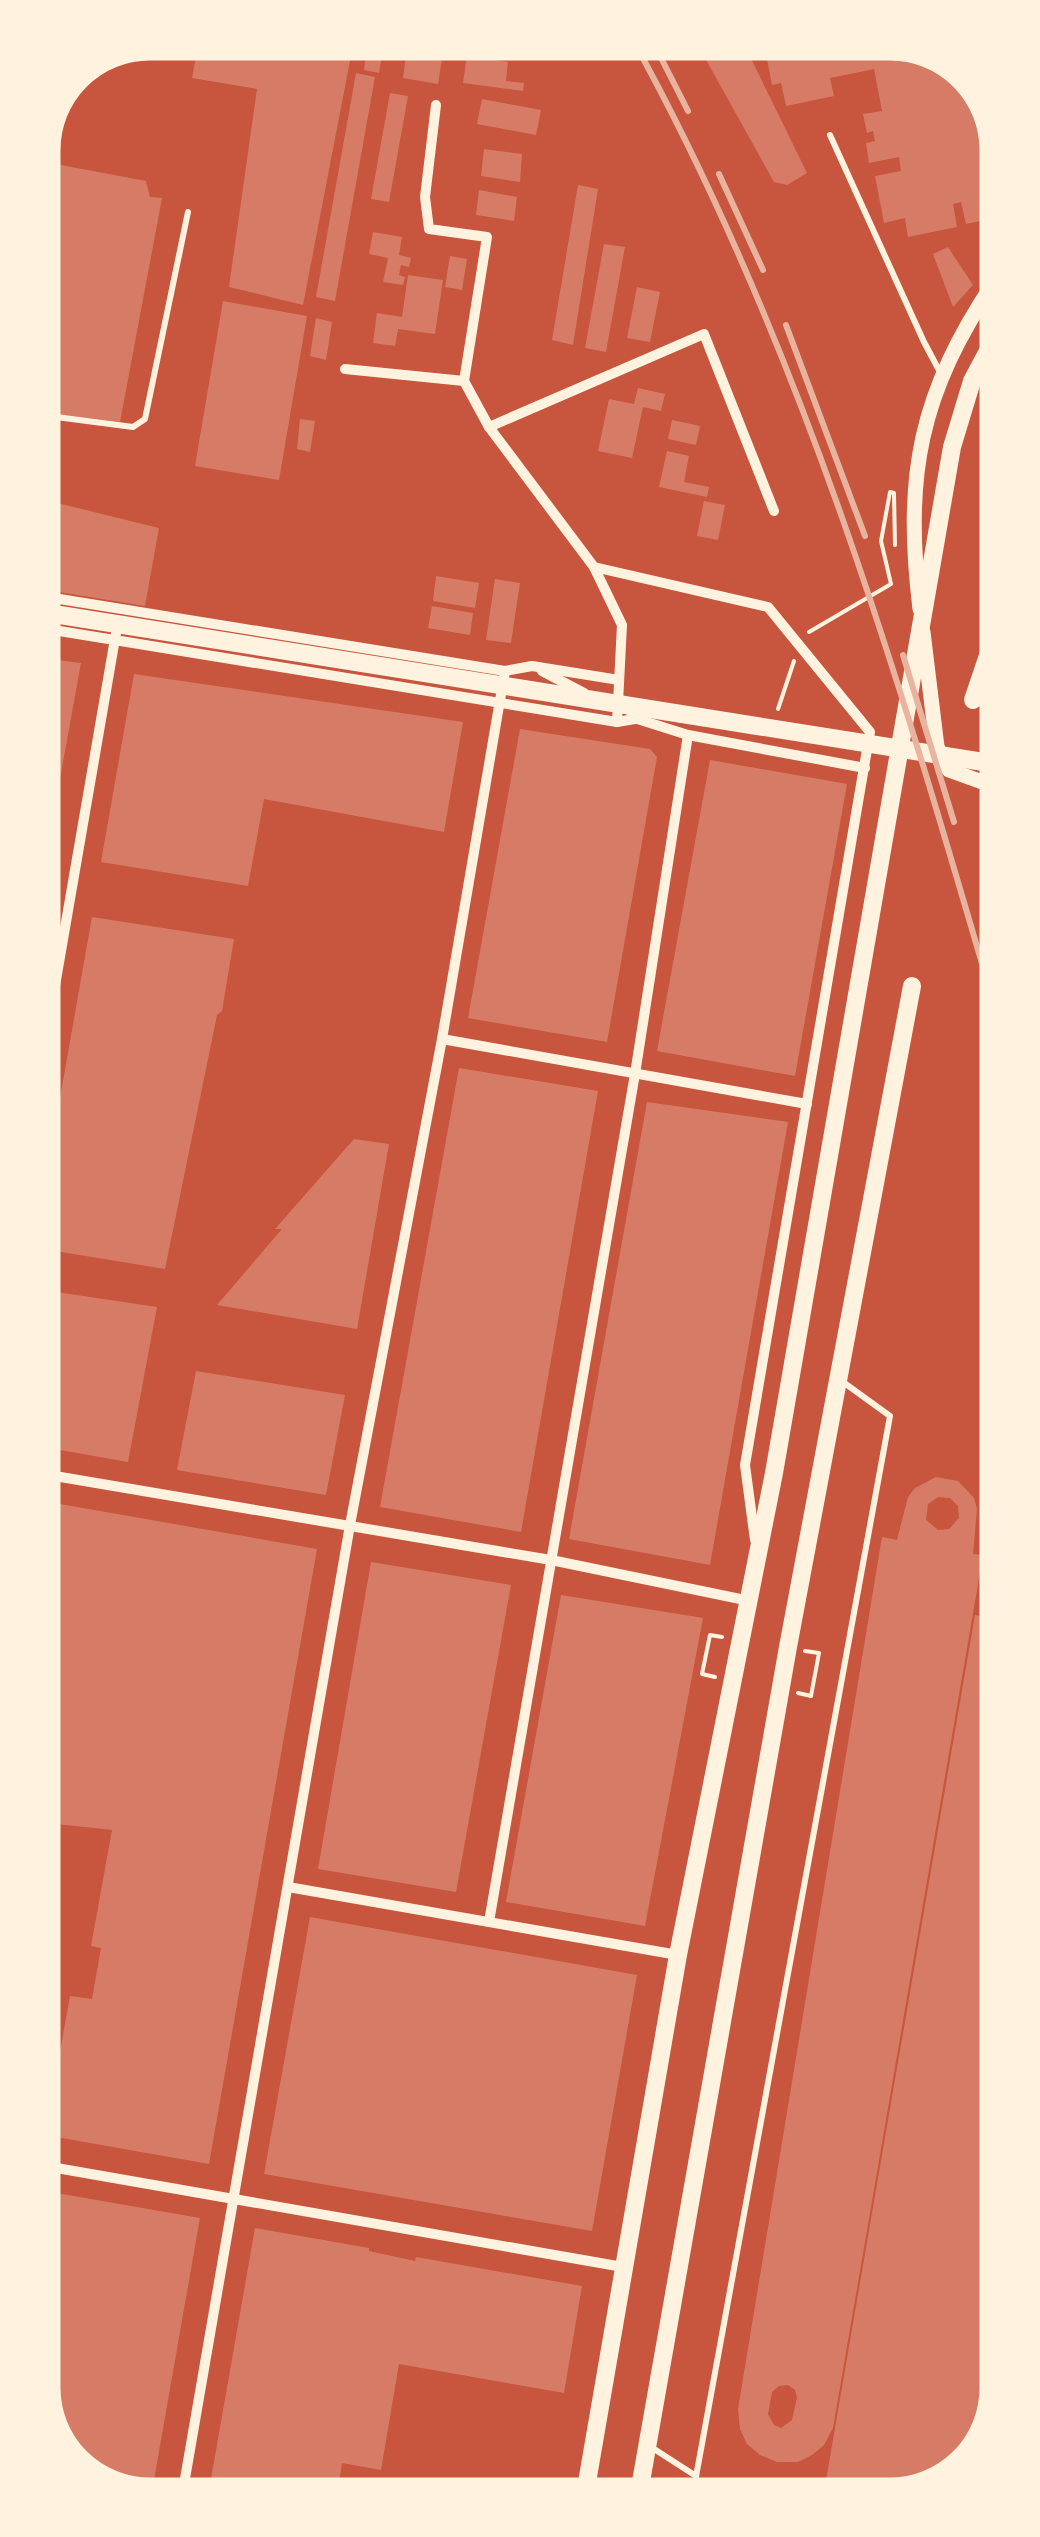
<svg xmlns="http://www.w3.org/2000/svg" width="1040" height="2537" font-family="Montserrat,sans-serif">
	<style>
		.building { fill: #d67c66; fill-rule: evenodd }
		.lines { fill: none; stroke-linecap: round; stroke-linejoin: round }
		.path { stroke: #fff3e0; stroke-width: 4 }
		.service { stroke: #fff3e0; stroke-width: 6 }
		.minor { stroke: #fff3e0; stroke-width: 10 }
		.tertiary { stroke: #fff3e0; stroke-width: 15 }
		.secondary { stroke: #fff3e0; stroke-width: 18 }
		.rail { stroke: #e9b49f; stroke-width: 6 }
		.rim { fill: none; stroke: #fff3e0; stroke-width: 5 }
	</style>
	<rect width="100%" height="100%" fill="#c8553d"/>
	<g class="building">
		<polygon points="199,40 354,40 303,305 229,287 257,89 192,78"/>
		<polygon points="368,40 394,40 391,57 382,55 379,73 364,70"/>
		<polygon points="408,40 445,40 438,84 403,78"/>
		<polygon points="469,40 489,40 487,59 508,62 506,81 524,83 523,91 463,83"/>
		<polygon points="695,40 742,40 807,173 787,185 774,182"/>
		<polygon points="783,40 898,40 957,63 994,115 995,218 966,224 961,202 953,204 957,227 908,237 905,218 884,223 875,176 901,171 899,157 869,163 866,143 875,141 873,131 867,133 863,114 882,111 874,69 830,78 834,96 786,106 781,83 772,85 766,54 785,50"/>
		<polygon points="356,73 375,77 335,301 316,297"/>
		<polygon points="390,93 408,96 389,202 371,199"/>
		<polygon points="482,99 541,110 536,135 477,124"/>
		<polygon points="484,149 522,154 520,182 481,176"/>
		<polygon points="40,161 146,181 150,197 162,198 120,422 41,412"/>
		<polygon points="578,185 598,189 573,345 552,340"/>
		<polygon points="479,190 517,197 514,221 476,215"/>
		<polygon points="373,232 402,237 399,255 411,258 409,267 401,265 399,275 405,277 403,285 383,282 388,258 369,254"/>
		<polygon points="604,244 625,247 606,352 585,348"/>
		<polygon points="948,247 973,285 953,307 933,254"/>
		<polygon points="450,256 467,259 462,290 445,287"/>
		<polygon points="408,275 443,280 435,334 398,329 395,346 373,343 377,313 402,317"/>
		<polygon points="637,287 660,292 650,342 627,338"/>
		<polygon points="223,301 307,316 279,480 195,466"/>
		<polygon points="316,318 332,322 326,360 310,356"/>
		<polygon points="638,388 665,394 661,411 643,407 632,458 598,451 609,399 634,404"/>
		<polygon points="300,419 315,421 310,452 297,449"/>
		<polygon points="672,420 700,426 696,445 668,439"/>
		<polygon points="667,451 689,456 684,482 709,487 707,497 659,487"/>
		<polygon points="41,499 159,528 145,606 41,589"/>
		<polygon points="704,501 725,505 718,540 697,536"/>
		<polygon points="436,576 479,583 475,608 433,601"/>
		<polygon points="495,579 520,583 511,643 486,640"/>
		<polygon points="432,606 473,613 470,635 428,628"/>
		<polygon points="41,658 81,663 44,867 42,867"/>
		<polygon points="134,674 463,722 444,832 264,799 248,886 101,862"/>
		<polygon points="520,729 650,749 657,757 607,1042 468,1018"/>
		<polygon points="710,760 847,784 795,1076 657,1051"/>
		<polygon points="92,917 234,939 222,1011 217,1015 165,1269 43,1249 43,1194"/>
		<polygon points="459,1068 598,1091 521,1532 380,1507"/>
		<polygon points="647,1102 788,1122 710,1565 569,1539"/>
		<polygon points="354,1139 389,1144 357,1329 217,1305 282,1229 275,1229"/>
		<polygon points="43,1290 157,1307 128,1462 43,1447"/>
		<polygon points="196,1371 345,1395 326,1495 177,1470"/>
		<path d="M936,1477L958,1481L974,1498L977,1509L973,1554L983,1555L833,2428L824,2445L812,2455L798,2462H777L760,2455L747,2444L740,2429L738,2409L882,1537L897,1540L908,1497L915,1488ZM938,1497L950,1498L958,1506L959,1518L949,1529L938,1530L926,1520L928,1504ZM788,2385L795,2390L797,2398L792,2420L781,2428L774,2425L768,2414L772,2392L779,2386Z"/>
		<polygon points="43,1501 317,1549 209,2164 45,2135 70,1996 92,1999 101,1948 91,1946 112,1830 57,1824 44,1874"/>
		<polygon points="371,1562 511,1585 456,1892 318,1869"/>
		<polygon points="561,1595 703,1618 645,1926 506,1902"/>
		<polygon points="975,1615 998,1619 1000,2388 978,2454 925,2491 824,2492"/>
		<polygon points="310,1917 637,1975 592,2231 264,2174"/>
		<polygon points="45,2191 200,2218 151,2497 142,2497 83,2474 46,2422"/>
		<polygon points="255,2228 369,2248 369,2251 415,2261 416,2257 582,2286 564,2393 399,2364 381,2470 342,2463 337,2495 208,2496"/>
		<polygon points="733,2481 790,2490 790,2492 731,2493"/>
	</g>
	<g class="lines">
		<g class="path">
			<polyline points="809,632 891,584 881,541 890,492 894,493 895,545"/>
			<polyline points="778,709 794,661"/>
			<polyline points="715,1677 702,1674 710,1635 722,1637"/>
			<polyline points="798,1693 811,1696 819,1653 805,1651"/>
		</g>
		<g class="service">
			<polyline points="830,135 924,342 941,374"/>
			<polyline points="41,142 44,143"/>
			<polyline points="41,415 133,427 145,419 188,212"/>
			<polyline points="651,2447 696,2476"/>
			<polyline points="693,2493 890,1416 843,1382"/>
		</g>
		<g class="minor">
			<polyline points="436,105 425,197 429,229 487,237 464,381 489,427 594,567 622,625 617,722"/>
			<polyline points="345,369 464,381"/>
			<polyline points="489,427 704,334 774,511"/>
			<polyline points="594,567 768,607 870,732 745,1465 755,1540"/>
			<polyline points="41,596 505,671 532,666 619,680"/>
			<polyline points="41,628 617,722 635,719"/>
			<polyline points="542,671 584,693"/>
			<polyline points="631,717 688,735 865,768"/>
			<polyline points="442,1039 807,1104"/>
			<polyline points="42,1061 116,633"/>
			<polyline points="43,1474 551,1560 750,1601"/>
			<polyline points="288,1887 678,1955"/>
			<polyline points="489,1922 635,1074 688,735"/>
			<polyline points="45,2166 623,2267"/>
			<polyline points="182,2496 350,1525 442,1039 505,671"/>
		</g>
		<g class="tertiary">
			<path d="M920,609C904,475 919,394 995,281"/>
			<polyline points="923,632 937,747 949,770 996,787"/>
		</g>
		<g class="secondary">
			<polyline points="41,612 996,764"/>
			<polyline points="973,700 996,632"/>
			<polyline points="639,2493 788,1647 912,986"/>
			<polyline points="585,2494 678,1955 774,1473 952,447 972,381 995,338"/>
		</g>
		<g class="rail">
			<path d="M633,40C802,346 900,682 997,1015"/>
			<polyline points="652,40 688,111"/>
			<polyline points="719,174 763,270"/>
			<polyline points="786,325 865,536"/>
			<polyline points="903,655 954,822"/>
			<polyline points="988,1617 998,1560"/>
		</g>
	</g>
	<path d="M0 0H1040V2537H0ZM150 58H890A92 92 0 0 1 982 150V2388A92 92 0 0 1 890 2480H150A92 92 0 0 1 58 2388V150A92 92 0 0 1 150 58Z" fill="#fff3e0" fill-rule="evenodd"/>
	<path class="rim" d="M150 58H890A92 92 0 0 1 982 150V2388A92 92 0 0 1 890 2480H150A92 92 0 0 1 58 2388V150A92 92 0 0 1 150 58Z"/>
</svg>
